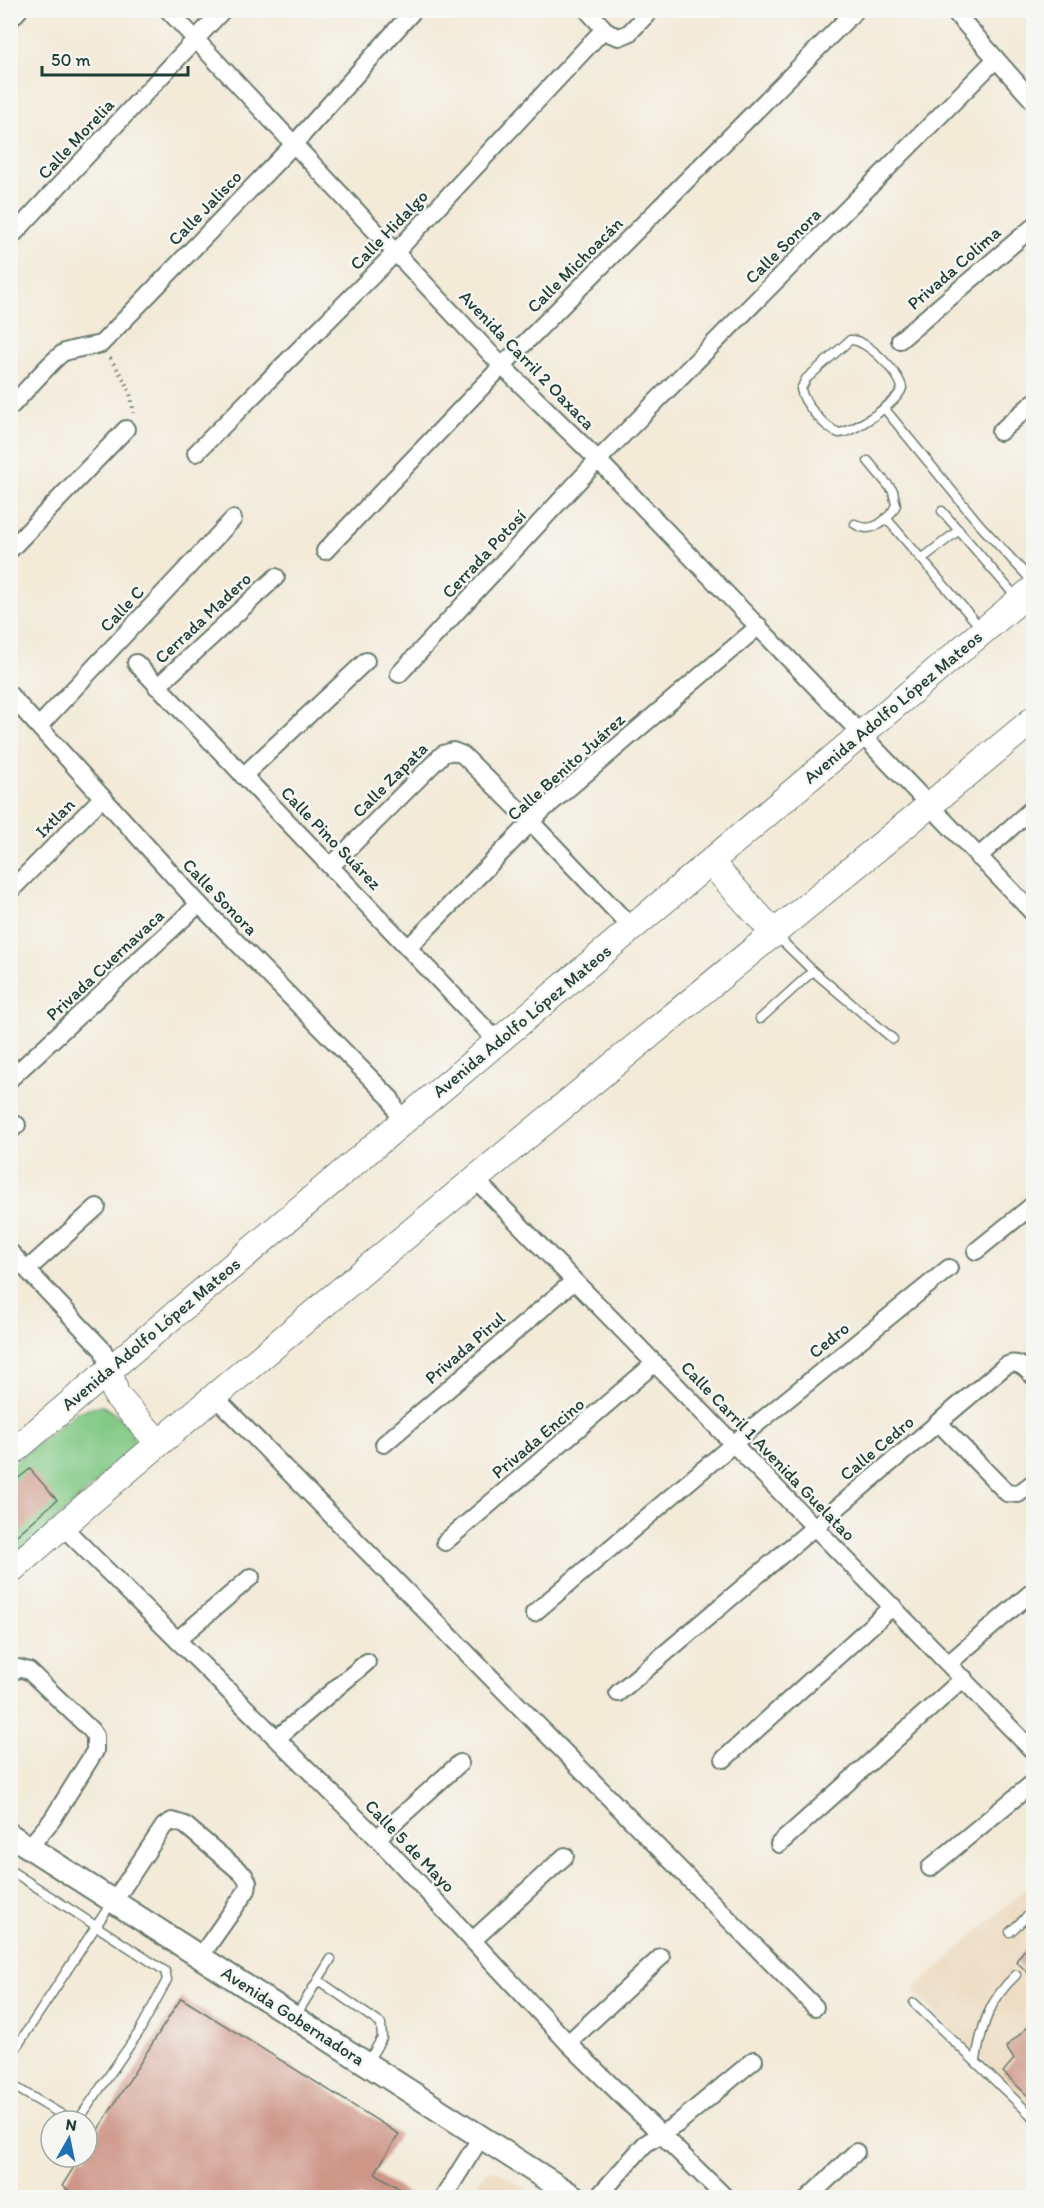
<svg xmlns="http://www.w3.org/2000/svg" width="1044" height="2208" font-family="Itim,sans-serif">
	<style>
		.built { fill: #ecd7ba }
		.green { fill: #82c985; stroke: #50835c; stroke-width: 1.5 }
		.building { fill: #ce9687 }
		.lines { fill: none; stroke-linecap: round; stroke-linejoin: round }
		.lane-casing { stroke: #697a6d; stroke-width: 11 }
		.street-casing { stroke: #697a6d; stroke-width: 20 }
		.secondary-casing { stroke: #697a6d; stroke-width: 26 }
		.primary-casing { stroke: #697a6d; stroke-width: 28 }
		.path { stroke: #697a6d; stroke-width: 4; stroke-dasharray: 1.5 4.5; stroke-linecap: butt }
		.lane { stroke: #fff; stroke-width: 8 }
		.street { stroke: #fff; stroke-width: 16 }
		.secondary { stroke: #fff; stroke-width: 22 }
		.primary { stroke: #fff; stroke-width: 26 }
		.labels { text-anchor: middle; stroke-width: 5; stroke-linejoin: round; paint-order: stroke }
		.street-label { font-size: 18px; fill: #1f3d34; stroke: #f6f6f2 }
	</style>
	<rect width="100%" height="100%" fill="#f6f6f2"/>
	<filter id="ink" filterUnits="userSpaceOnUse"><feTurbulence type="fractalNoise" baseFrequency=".0167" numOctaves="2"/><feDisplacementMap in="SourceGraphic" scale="12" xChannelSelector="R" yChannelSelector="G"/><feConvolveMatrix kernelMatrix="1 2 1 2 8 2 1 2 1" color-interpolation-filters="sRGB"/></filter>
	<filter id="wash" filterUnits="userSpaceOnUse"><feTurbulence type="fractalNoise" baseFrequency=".008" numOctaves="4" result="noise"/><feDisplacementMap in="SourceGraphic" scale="24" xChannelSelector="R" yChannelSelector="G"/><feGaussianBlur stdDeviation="1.35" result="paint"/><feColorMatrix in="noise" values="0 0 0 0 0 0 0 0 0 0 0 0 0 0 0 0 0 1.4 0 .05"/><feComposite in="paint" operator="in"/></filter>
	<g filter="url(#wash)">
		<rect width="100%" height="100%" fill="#f3ead8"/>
		<g class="built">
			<polygon points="1033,1882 1033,2110 912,1991"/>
			<polygon points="496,2170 538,2197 466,2197 486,2171"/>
		</g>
		<polygon class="green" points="101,1405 128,1422 136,1447 11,1560 11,1465 77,1412"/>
		<g id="blocks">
			<g class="building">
				<polygon points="30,1469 57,1500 10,1541 10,1485"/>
				<polygon points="1034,1937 1034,1979 1016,1961"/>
				<polygon points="181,1998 399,2134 375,2173 414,2198 81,2198 62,2186 80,2157 87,2157 87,2147"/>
				<polygon points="1034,2021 1034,2102 1003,2072 1014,2059 1006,2047"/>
			</g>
		</g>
	</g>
	<g filter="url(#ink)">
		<use href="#blocks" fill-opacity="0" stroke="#697a6d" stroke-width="1.5"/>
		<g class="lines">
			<defs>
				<g id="lane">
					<path d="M850,340C865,338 900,373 902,388C898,402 854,432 839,433C825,428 803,403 801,389L806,379Z"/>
					<polyline points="884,408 980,525 1034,583"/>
					<polyline points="942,511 1017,598"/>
					<polyline points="886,518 981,628"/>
					<path d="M855,524C871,535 889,520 896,505L893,491L868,461"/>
					<polyline points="923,558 959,530"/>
					<polyline points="777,936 813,971 893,1039"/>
					<polyline points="760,1019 813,971"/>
					<polyline points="10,1870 165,1971 167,1980 139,2032 79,2119 64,2116 10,2084"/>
					<polyline points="1010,1932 1034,1910"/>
					<polyline points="318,1980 381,2024 382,2038 367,2063"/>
					<polyline points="914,2003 1034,2118"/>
					<polyline points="295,2017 331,1959"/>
					<polyline points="10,2057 112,1902"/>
					<path d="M976,2060C982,2025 989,2000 1016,1975"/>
				</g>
				<g id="street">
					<polyline points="168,10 502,366 598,460 1034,914"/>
					<polyline points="587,10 608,33 619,37 629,33 651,10"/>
					<polyline points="953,10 1034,102"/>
					<polyline points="10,20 19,10"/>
					<polyline points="10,238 223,10"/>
					<polyline points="900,340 1034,226"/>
					<path d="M10,407C20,398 56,355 65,352C77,348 89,347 101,344L294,144L414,10"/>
					<polyline points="1000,432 1034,402"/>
					<polyline points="196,453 396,252 604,29"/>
					<polyline points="10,550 126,429"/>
					<polyline points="325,551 502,366 856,10"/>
					<polyline points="136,663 497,1041"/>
					<polyline points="399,674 598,460 996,59"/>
					<polyline points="157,687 276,577"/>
					<polyline points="10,695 199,904 391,1099 401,1123"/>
					<polyline points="39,726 233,519"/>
					<polyline points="243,776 366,661"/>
					<polyline points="978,857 1034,807"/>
					<polyline points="331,866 443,754 453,751 463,755 531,822 633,929"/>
					<polyline points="10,891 102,798"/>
					<polyline points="408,948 543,810 759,626"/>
					<polyline points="10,1079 199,904"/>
					<polyline points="10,1131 17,1125"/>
					<polyline points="474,1178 1034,1752"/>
					<polyline points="976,1251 1034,1204"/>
					<polyline points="10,1252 103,1350 109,1369"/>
					<polyline points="28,1269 97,1207"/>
					<polyline points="214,1396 815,2007"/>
					<polyline points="938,1422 1007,1493 1018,1494 1034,1482"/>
					<polyline points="384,1444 573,1282"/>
					<polyline points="62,1526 377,1838 568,2043 726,2198"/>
					<polyline points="445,1542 655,1363"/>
					<polyline points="534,1613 752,1428 949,1268"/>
					<polyline points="177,1640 251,1577"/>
					<polyline points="949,1663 1034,1590"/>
					<polyline points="10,1674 18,1668 29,1671 91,1730 95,1736 95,1751 52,1820 29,1847"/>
					<path d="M618,1693L1004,1367C1017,1358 1025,1368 1034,1377"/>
					<polyline points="276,1739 367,1662"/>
					<polyline points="724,1759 893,1606"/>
					<polyline points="377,1838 460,1763"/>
					<polyline points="779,1844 964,1678"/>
					<polyline points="930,1868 1034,1782"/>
					<polyline points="114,1901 164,1826 172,1821 185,1825 244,1875 248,1882 247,1890 200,1957"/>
					<polyline points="473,1940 565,1856"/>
					<polyline points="568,2043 661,1957"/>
					<polyline points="443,2198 481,2137"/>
					<polyline points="597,2198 645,2144 677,2124 754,2060"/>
					<polyline points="808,2198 856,2152"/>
				</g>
				<polyline id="secondary" points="10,1835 576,2198"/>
				<g id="primary">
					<polyline points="711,863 775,934"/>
					<polyline points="109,1369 116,1395 159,1443"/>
					<polyline points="10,1454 1034,588"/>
					<path d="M10,1571C346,1280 692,1002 1034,719"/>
				</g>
			</defs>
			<use href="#lane" class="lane-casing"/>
			<use href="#street" class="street-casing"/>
			<use href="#secondary" class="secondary-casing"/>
			<use href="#primary" class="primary-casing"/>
			<path class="path" d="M110,358C122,376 133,391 133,413"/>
			<use href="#lane" class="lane"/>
			<use href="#street" class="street"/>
			<use href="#secondary" class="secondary"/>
			<use href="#primary" class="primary"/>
		</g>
	</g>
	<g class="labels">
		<g class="street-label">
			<text transform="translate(76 139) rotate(-47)" y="6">Calle Morelia</text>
			<text transform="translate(205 208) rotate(-46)" y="6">Calle Jalisco</text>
			<text transform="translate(389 230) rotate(-46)" y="6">Calle Hidalgo</text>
			<text transform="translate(783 246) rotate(-45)" y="6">Calle Sonora</text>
			<text transform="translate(575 265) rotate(-45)" y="6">Calle Michoacán</text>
			<text transform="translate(954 268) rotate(-41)" y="6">Privada Colima</text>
			<text transform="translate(527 360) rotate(46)" y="6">Avenida Carril 2 Oaxaca</text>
			<text transform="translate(484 554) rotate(-47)" y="6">Cerrada Potosí</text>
			<text transform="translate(122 609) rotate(-47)" y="6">Calle C</text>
			<text transform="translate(203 618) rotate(-43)" y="6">Cerrada Madero</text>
			<text transform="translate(893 707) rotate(-40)" y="6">Avenida Adolfo López Mateos</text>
			<text transform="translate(566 767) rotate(-42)" y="6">Calle Benito Juárez</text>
			<text transform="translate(390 780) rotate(-45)" y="6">Calle Zapata</text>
			<text transform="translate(55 818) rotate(-45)" y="6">Ixtlan</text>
			<text transform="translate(331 838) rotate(46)" y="6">Calle Pino Suárez</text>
			<text transform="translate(220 897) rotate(46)" y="6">Calle Sonora</text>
			<text transform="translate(105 965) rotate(-43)" y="6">Privada Cuernavaca</text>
			<text transform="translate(522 1021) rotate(-40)" y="6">Avenida Adolfo López Mateos</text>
			<text transform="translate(151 1334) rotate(-40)" y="6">Avenida Adolfo López Mateos</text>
			<text transform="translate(829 1340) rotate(-39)" y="6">Cedro</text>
			<text transform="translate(465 1348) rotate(-41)" y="6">Privada Pirul</text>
			<text transform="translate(538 1438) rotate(-40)" y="6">Privada Encino</text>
			<text transform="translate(877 1448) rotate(-40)" y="6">Calle Cedro</text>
			<text transform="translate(768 1451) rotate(46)" y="6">Calle Carril 1 Avenida Guelatao</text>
			<text transform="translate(410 1846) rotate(46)" y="6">Calle 5 de Mayo</text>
			<text transform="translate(293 2016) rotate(33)" y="6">Avenida Gobernadora</text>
		</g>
	</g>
	<rect width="1044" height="2208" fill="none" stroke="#f6f6f2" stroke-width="36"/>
	<g transform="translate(69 2139) rotate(9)"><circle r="28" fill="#f6f6f2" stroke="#a0aca6" stroke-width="1.5"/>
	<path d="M0-4.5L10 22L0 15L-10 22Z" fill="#1f6fb2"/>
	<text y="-9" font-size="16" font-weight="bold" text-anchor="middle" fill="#1f3d34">N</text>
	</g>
	<path d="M42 66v9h146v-9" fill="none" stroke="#1f3d34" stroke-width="3"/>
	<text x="51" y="66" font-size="18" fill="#1f3d34" stroke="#f6f6f2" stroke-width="4.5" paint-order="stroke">50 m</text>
</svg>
